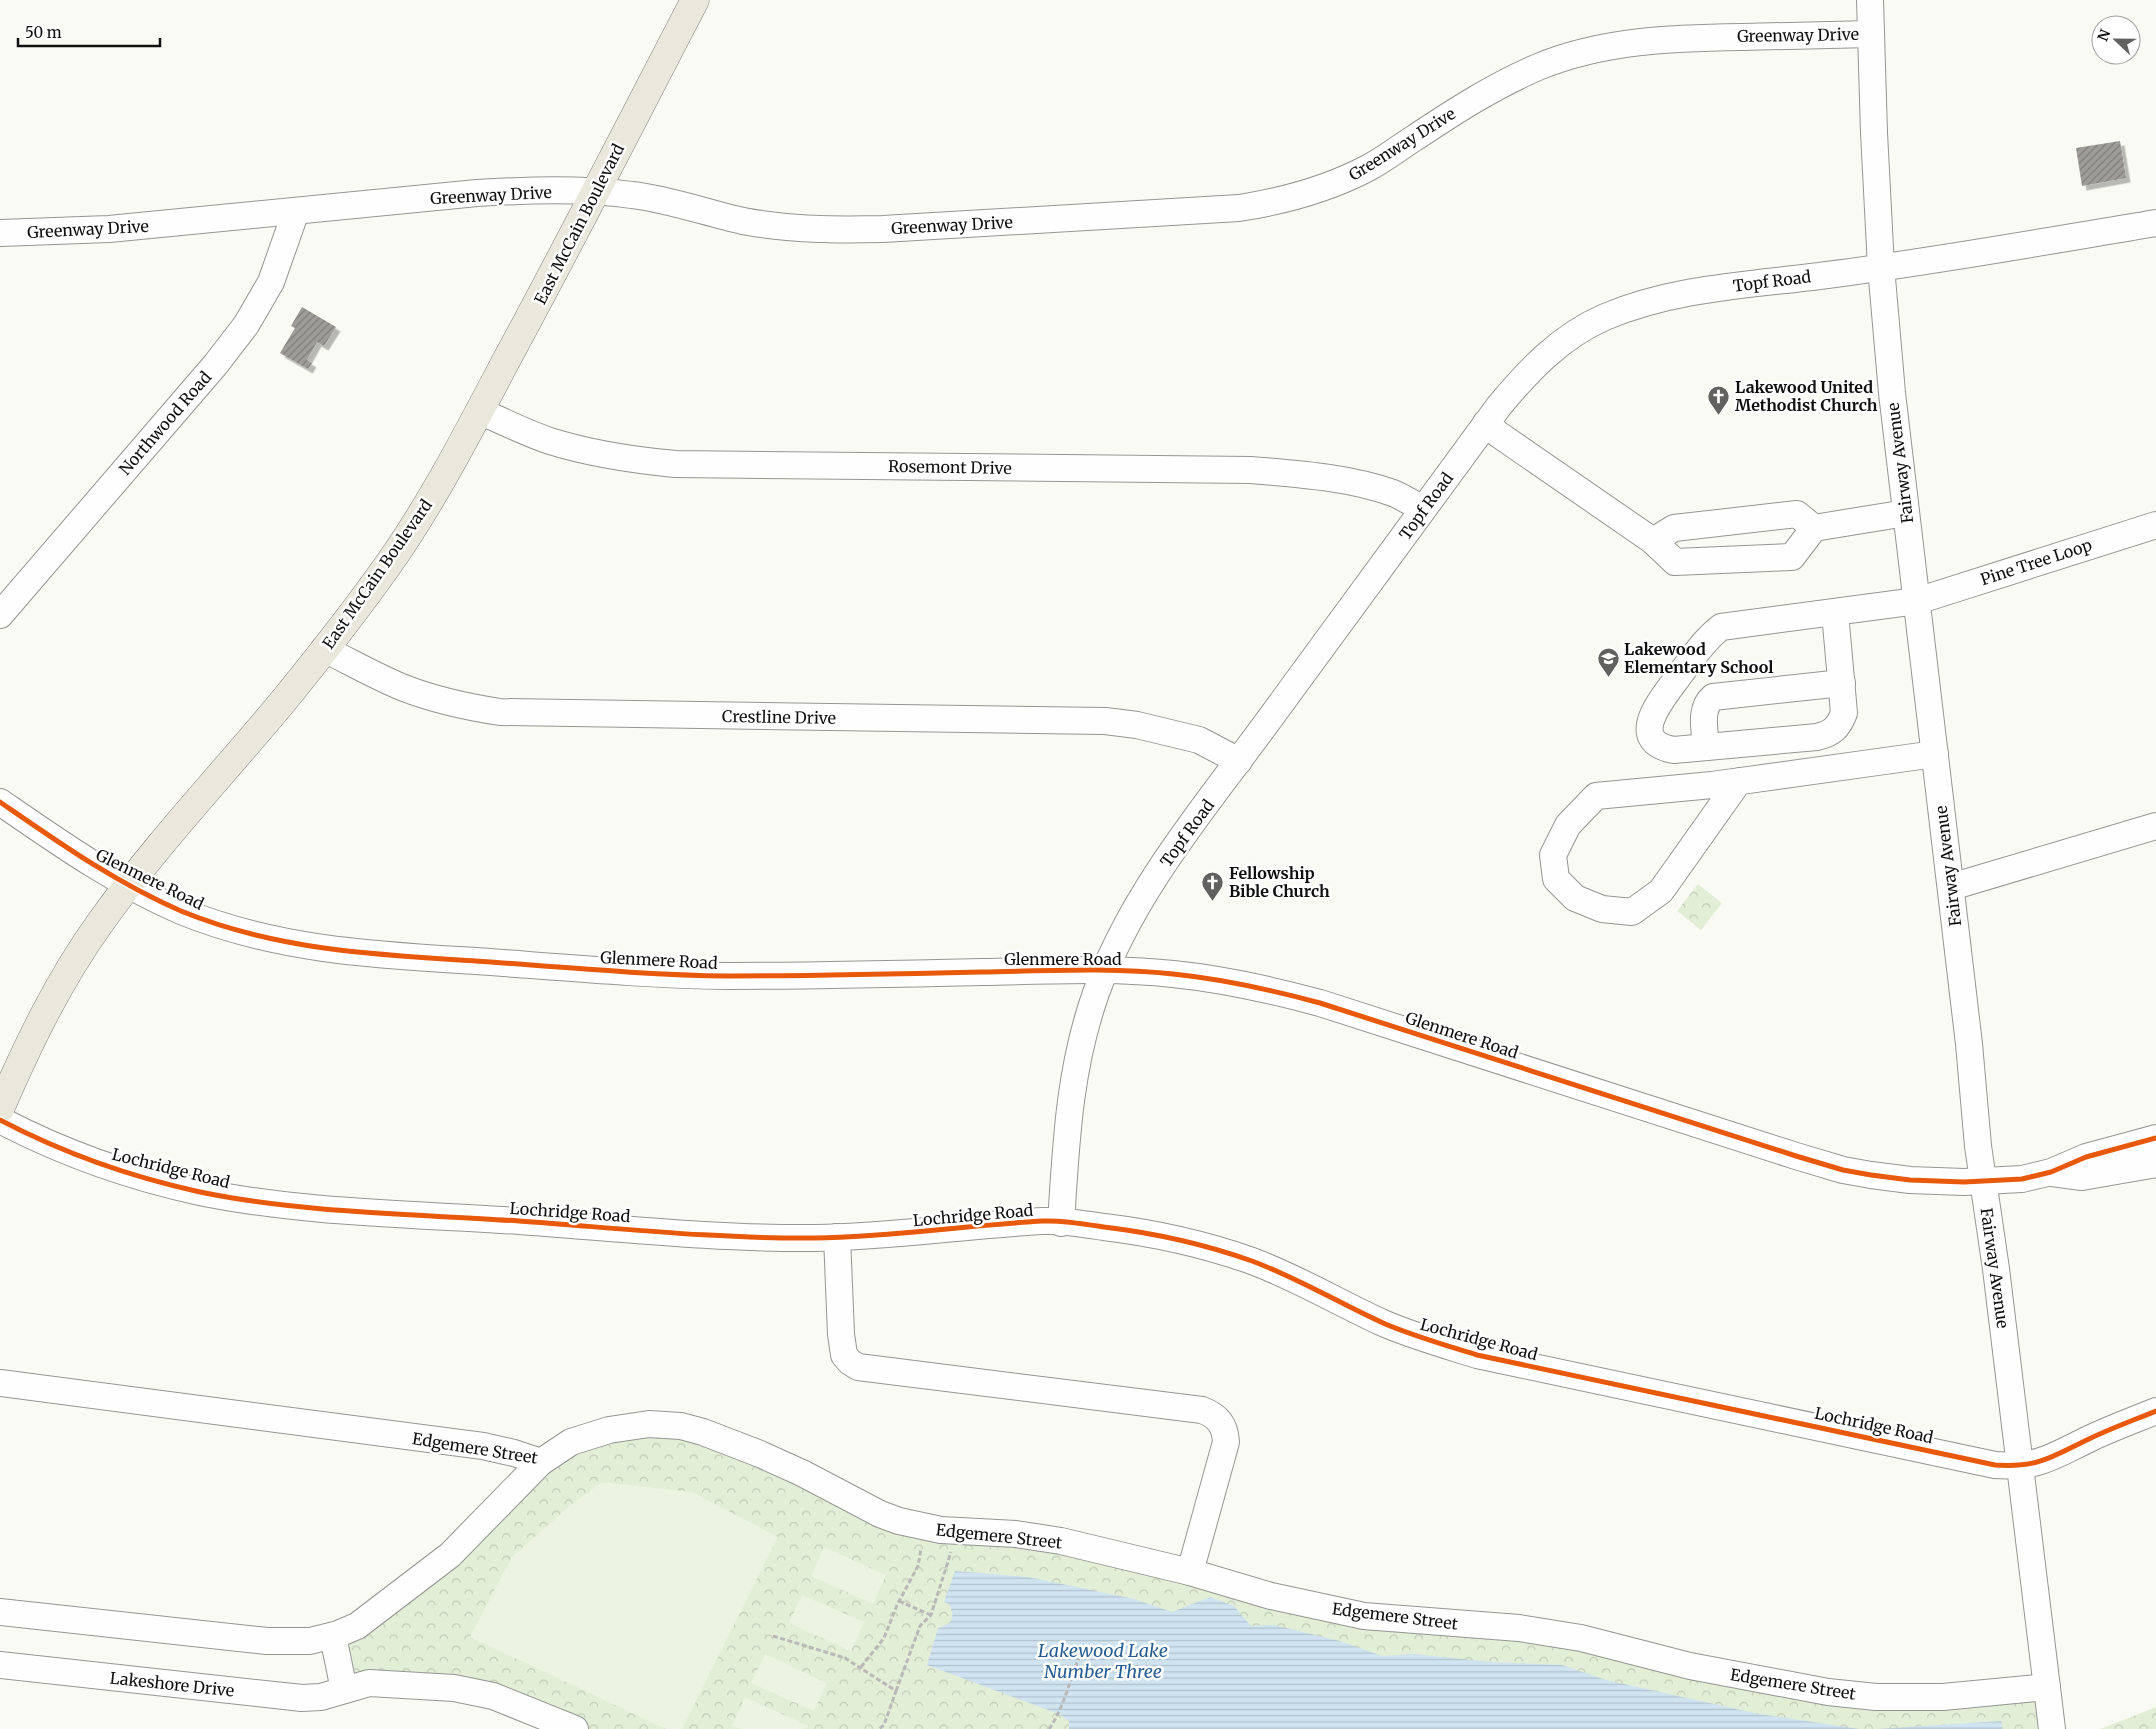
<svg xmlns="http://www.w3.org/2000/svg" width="2156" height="1729" font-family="Merriweather,serif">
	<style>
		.park { fill: url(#park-crowns) }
		.pitch { fill: #ecf3e1 }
		.water { fill: url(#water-rules) }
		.building { fill: url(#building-hatch); filter: url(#shadow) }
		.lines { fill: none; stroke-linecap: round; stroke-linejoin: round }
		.minor-casing { stroke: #959593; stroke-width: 28 }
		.major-casing { stroke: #828280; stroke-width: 29 }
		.path { stroke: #b9b9b8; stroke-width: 3; stroke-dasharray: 5 2.5; stroke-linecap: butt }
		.minor { stroke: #fefefe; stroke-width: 26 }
		.major { stroke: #eae7dc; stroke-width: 28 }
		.cycleway-casing { stroke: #fff; stroke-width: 8 }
		.cycleway { stroke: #e8590c; stroke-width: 5 }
		.labels { text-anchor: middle; stroke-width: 5; stroke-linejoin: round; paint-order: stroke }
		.street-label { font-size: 16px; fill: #0f0f0f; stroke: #fff }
		.poi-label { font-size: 16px; font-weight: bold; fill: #0f0f0f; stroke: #fff; text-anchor: start }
		.water-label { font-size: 18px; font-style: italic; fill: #275d92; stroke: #fff }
	</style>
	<defs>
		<pattern id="park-crowns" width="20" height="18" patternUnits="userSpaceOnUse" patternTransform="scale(1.25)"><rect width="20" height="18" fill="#e3eed7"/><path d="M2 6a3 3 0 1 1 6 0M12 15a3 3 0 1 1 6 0" fill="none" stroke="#c2cbb7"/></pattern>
		<pattern id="water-rules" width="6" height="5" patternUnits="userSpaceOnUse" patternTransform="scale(1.25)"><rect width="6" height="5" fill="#cfe3f1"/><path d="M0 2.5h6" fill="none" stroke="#b1c2cd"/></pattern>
		<pattern id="building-hatch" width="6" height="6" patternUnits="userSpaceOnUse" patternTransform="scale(1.25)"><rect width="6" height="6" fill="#9e9d9a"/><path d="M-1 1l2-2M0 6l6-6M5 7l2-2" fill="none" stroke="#7f7e7c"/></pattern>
		<filter id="shadow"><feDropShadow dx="4.5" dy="4.5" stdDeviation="0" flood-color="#0004"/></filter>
	</defs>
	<rect width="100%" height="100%" fill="#fafaf5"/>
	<g class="park">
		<polygon points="1698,884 1722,903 1701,930 1677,911"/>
		<polygon points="632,1425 760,1454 899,1521 1016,1534 1309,1605 1519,1628 1796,1688 2047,1687 2052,1729 568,1729 493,1696 344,1690 333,1636 357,1626 541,1462"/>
		<polygon points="2156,1707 2156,1729 2100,1729"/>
	</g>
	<g class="pitch">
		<polygon points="602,1482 692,1492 778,1537 682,1729 666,1729 470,1637 512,1557 572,1504"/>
		<polygon points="824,1547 886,1575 873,1604 811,1576"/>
		<polygon points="802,1595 864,1622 851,1651 789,1623"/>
		<polygon points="765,1654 827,1683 814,1711 751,1683"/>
		<polygon points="745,1697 808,1726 806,1729 739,1729 732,1726"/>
	</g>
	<g class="water">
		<path d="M955,1571L1028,1577L1134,1599L1172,1612L1210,1597L1234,1606L1251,1626L1274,1625L1340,1641L1382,1656L1414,1654L1491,1662L1562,1665L1606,1680L1759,1714L1860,1729H1069V1721L1059,1714L927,1665L938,1628C952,1624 956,1618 949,1604L944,1602Z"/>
		<polygon points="2001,1721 2003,1729 1877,1729"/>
	</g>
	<g class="building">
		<polygon points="2120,141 2126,178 2082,186 2076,148"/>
		<polygon points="302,307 336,327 324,346 317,342 307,360 312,363 308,369 280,353 295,328 291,326"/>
	</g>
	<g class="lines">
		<defs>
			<g id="minor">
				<polyline points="1870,0 1874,133 1881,267 1892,393 1969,1044 1978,1146 1996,1269 2052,1729"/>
				<path d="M0,233L109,229L477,193C529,190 581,188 632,195C669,199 706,213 743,221C789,230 836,230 883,229L1239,208C1284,201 1328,189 1368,168C1385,159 1400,147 1416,137C1455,111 1494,86 1538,67C1603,40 1673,38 1742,37C1785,36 1828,35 1871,34"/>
				<path d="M479,411C503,421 526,433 550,441C591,454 633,460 675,464L1251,470C1298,474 1348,477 1393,493C1403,497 1413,504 1423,509"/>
				<polyline points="1486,423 1498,434 1653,541 1675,562 1792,557 1814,528 1906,513"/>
				<polyline points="1653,541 1674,528 1797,514 1814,528"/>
				<path d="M1835,613L1844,713C1838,728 1833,733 1817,737L1674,750C1625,741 1662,699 1678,677C1692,659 1703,641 1721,627L1917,601L2156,525"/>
				<polyline points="0,615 216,364 246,325 271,282 296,211"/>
				<path d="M324,649C351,662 377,677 404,688C435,700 467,707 500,712L1105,721L1137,725L1199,740L1239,761"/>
				<path d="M1706,747C1705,730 1699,709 1713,697L1842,683"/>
				<polyline points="1739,781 1661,891 1632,912 1602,909 1575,898 1556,879 1553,855 1568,825 1596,796 1712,785 1935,754"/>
				<path d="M0,802C58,842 116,883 181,911C276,950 376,955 476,961C560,967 645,975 729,976C813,976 898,974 982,972C1046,971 1109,967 1173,974C1223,979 1272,990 1320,1003L1796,1156L1843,1170L1871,1175L1910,1180L1964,1182L2022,1179L2051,1172L2086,1157L2156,1138"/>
				<polyline points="1951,887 2156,826"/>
				<path d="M0,1120C63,1153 131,1177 200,1192C302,1213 415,1214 519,1221C617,1228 717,1239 815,1238C891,1237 967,1225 1043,1221C1062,1220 1085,1224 1104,1227C1154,1233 1204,1244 1252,1261C1298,1278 1339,1303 1383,1323C1413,1336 1445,1345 1477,1355L1995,1465C2040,1468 2053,1456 2091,1438C2112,1428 2134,1420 2156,1411"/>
				<polyline points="2052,1173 2082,1177 2156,1164"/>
				<path d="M1061,1223C1066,1144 1069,1069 1096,993C1131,896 1199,814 1260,732C1339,624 1419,515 1499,406C1529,370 1561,336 1605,317C1676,287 1752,285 1827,275C1937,261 2047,241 2156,223"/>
				<path d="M837,1237L841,1334L844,1355L850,1362L858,1367L1202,1410C1218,1416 1225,1425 1226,1442L1190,1572"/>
				<polyline points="0,1383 483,1446 514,1453 541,1462 571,1442 609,1430 649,1424 681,1426 703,1432 760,1454 802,1473 880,1514 899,1521 941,1530 1016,1534 1061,1541 1190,1572 1271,1596 1364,1616 1519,1628 1581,1638 1690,1666 1828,1692 1876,1697 1943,1697 2047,1687"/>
				<polyline points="0,1612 267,1641 310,1641 338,1634 357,1626 450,1555 541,1462"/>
				<polyline points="333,1636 344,1690"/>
				<polyline points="0,1665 302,1698 321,1697 369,1683 454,1688 493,1696 575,1729"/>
			</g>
			<path id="major" d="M0,1109C28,1044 59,980 100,923C156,844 223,774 285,699C324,651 362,603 397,552C439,490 473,423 508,357C572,239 633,119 695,0"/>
		</defs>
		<use href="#minor" class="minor-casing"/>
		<use href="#major" class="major-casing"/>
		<g class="path">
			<polyline points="899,1601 931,1615"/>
			<polyline points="773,1636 845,1658 896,1691 884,1725 879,1729"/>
			<polyline points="861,1667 884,1638 897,1605 918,1566 921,1549"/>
			<polyline points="896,1691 920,1626 931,1615 951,1552"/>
			<path d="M1049,1729C1066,1705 1070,1675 1083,1649"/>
		</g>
		<use href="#minor" class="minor"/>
		<use href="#major" class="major"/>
		<defs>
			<g id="cycleway">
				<path d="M0,802C58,842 116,883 181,911C276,950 376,955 476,961C560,967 645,975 729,976C813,976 898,974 982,972C1046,971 1109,967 1173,974C1223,979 1272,990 1320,1003L1796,1156L1843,1170L1871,1175L1910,1180L1964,1182L2022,1179L2051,1172L2086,1157L2156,1138"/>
				<path d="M0,1120C63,1153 131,1177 200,1192C302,1213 415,1214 519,1221C617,1228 717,1239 815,1238C891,1237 967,1225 1043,1221C1062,1220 1085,1224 1104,1227C1154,1233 1204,1244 1252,1261C1298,1278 1339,1303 1383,1323C1413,1336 1445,1345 1477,1355L1995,1465C2040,1468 2053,1456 2091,1438C2112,1428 2134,1420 2156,1411"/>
			</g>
		</defs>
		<use href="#cycleway" class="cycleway-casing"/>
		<use href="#cycleway" class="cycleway"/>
	</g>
	<defs>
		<symbol id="church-pin" viewBox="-11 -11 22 30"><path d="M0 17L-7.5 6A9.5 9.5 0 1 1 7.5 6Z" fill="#616160" stroke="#fff"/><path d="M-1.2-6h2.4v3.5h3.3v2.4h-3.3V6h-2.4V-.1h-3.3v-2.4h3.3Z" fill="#fff"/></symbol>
		<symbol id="school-pin" viewBox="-11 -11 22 30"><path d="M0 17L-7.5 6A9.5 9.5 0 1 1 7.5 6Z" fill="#616160" stroke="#fff"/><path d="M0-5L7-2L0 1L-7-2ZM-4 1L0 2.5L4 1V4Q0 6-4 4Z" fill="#fff"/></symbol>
	</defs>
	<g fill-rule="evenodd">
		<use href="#church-pin" x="1706" y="384" width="25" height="34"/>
		<use href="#school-pin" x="1596" y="646" width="25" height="34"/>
		<use href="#church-pin" x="1200" y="870" width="25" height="34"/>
	</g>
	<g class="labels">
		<g class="street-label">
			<text transform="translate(1798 35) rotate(-1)" y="6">Greenway Drive</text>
			<text transform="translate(1402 144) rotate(-32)" y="6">Greenway Drive</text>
			<text transform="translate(491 195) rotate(-3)" y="6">Greenway Drive</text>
			<text transform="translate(579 224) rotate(-63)" y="6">East McCain Boulevard</text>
			<text transform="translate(952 225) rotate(-3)" y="6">Greenway Drive</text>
			<text transform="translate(88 229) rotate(-3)" y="6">Greenway Drive</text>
			<text transform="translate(1772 281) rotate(-7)" y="6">Topf Road</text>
			<text transform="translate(165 423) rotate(-49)" y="6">Northwood Road</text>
			<text transform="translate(1900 463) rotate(-97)" y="6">Fairway Avenue</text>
			<text transform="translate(950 467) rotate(1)" y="6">Rosemont Drive</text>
			<text transform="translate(1426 506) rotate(-54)" y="6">Topf Road</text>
			<text transform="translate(2036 562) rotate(-18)" y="6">Pine Tree Loop</text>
			<text transform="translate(377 574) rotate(-55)" y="6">East McCain Boulevard</text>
			<text transform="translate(779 717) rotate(1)" y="6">Crestline Drive</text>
			<text transform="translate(1187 833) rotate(-54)" y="6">Topf Road</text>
			<text transform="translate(1948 866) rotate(-97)" y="6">Fairway Avenue</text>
			<text transform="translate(150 879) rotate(26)" y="6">Glenmere Road</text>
			<text x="1063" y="965">Glenmere Road</text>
			<text transform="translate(659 960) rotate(3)" y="6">Glenmere Road</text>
			<text transform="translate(1462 1035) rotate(18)" y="6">Glenmere Road</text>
			<text transform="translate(171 1168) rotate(14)" y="6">Lochridge Road</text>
			<text transform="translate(570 1212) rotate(4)" y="6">Lochridge Road</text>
			<text transform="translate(973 1215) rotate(-5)" y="6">Lochridge Road</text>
			<text transform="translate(1995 1268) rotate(82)" y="6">Fairway Avenue</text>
			<text transform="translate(1479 1339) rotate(15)" y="6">Lochridge Road</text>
			<text transform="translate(1874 1425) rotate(12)" y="6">Lochridge Road</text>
			<text transform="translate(475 1448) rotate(9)" y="6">Edgemere Street</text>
			<text transform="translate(999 1536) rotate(6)" y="6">Edgemere Street</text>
			<text transform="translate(1395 1616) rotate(7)" y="6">Edgemere Street</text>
			<text transform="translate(172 1684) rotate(6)" y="6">Lakeshore Drive</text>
			<text transform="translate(1793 1684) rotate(9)" y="6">Edgemere Street</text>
		</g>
		<g class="poi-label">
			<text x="1735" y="393">Lakewood United<tspan x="1735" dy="18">Methodist Church</tspan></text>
			<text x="1624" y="655">Lakewood<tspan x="1624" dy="18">Elementary School</tspan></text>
			<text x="1229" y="879">Fellowship<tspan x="1229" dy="18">Bible Church</tspan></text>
		</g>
		<g class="water-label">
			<text x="1103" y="1657">Lakewood Lake<tspan x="1103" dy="21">Number Three</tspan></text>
		</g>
	</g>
	<g transform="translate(2116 40) rotate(292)"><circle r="24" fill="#ffffff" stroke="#9f9f9f"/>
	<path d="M0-4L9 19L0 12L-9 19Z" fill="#616160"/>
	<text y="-8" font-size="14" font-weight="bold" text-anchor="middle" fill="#0f0f0f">N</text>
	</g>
	<path d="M18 38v8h142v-8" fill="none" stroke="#0f0f0f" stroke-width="2.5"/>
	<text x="25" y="38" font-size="15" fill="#0f0f0f" stroke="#ffffff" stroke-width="4" paint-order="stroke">50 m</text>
</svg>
